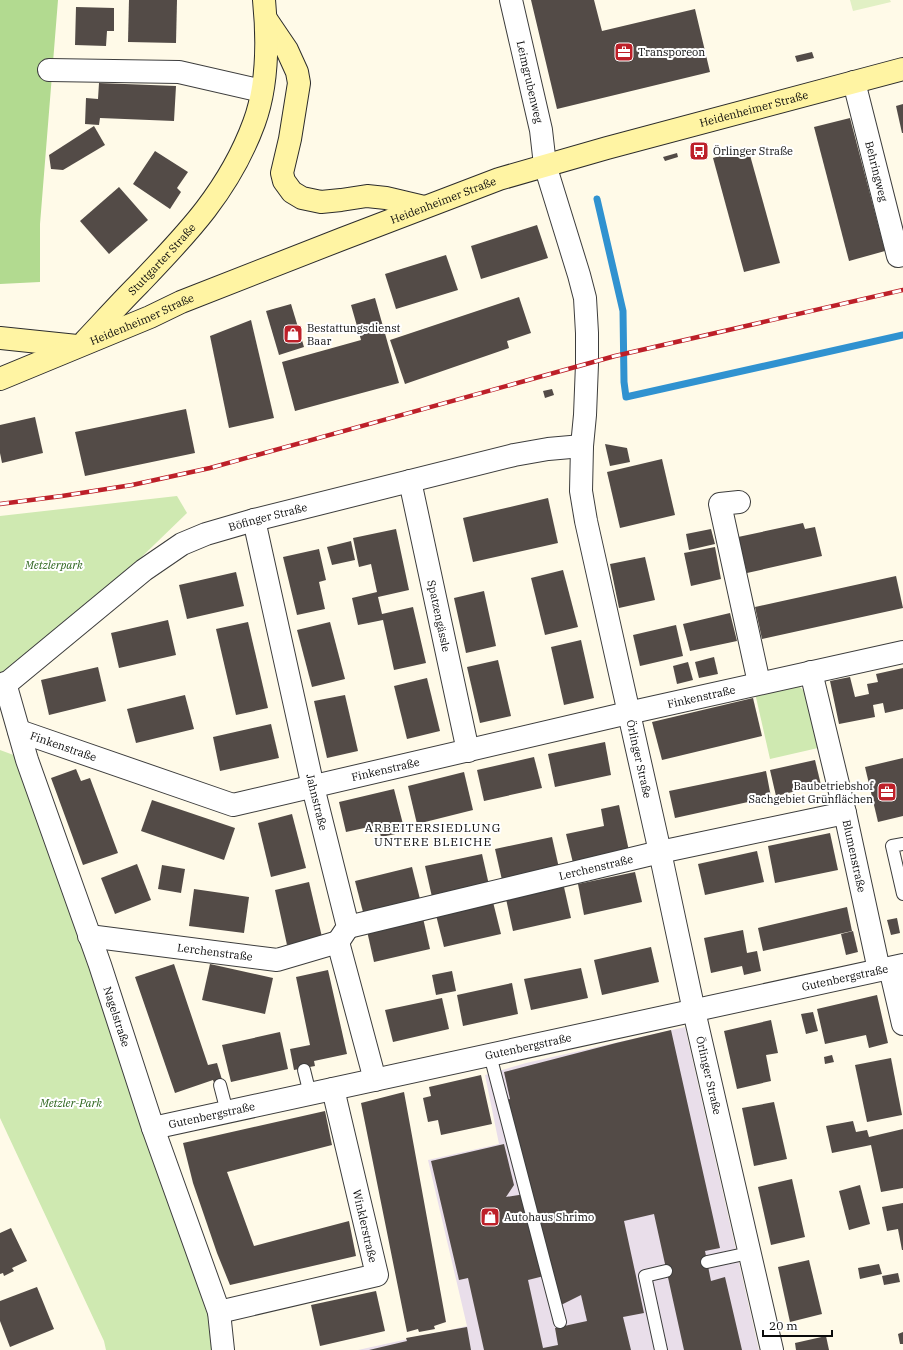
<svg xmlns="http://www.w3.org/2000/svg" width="903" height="1350" font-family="'IBM Plex Serif',serif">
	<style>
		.industrial { fill: #e9deea }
		.green { fill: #cfe9b1 }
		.forest { fill: #b2da90 }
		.pitch { fill: #e1f0c4 }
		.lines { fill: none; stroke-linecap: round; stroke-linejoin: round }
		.stream { stroke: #3092d0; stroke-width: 7 }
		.building { fill: #534b47 }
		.service-casing { stroke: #3d3d3d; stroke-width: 14 }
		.minor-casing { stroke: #3d3d3d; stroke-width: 24 }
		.secondary-casing { stroke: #2c2c2c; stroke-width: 24 }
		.service { stroke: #fff; stroke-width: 12 }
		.minor { stroke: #fff; stroke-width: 22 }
		.secondary { stroke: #fff4a3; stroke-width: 22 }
		.rail-casing { stroke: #bd2029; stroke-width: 4.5 }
		.rail { stroke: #fff; stroke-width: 3; stroke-dasharray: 9; stroke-linecap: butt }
		.labels { text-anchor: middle; stroke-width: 4; stroke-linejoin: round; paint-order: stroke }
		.poi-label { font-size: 11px; fill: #0a0a0a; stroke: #fff; text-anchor: start }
		.street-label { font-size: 11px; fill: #0a0a0a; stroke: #fff }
		.park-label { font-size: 11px; font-style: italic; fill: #2a631a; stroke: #fff }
		.neighbourhood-label { font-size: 12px; letter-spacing: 1px; fill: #0a0a0a; stroke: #fff }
	</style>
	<rect width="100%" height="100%" fill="#fffae8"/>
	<polygon class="industrial" points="685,1027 759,1350 358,1350 467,1326 428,1160 499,1144 485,1075 526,1063"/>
	<g class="green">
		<polygon points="177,496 187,513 0,694 0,516"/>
		<polygon points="799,686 805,692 818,748 770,759 755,693"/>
		<polygon points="0,750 27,760 223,1350 106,1350 104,1341 0,1118"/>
	</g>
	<polygon class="forest" points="0,0 58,0 40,224 40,282 0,284"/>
	<polygon class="pitch" points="850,0 890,0 891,2 853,11"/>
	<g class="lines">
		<polyline class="stream" points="597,199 623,311 624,382 626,397 903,335"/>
	</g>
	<g class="building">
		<polygon points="129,0 177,0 176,43 128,42"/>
		<polygon points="531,0 594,0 602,31 695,9 710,72 557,109"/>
		<polygon points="76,7 114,8 114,31 107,31 106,46 75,45"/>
		<polygon points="812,52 814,58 797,62 795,56"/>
		<polygon points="99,83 176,86 174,121 100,118 99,125 85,124 86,98 98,99"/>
		<polygon points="903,104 903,133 902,133 896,106"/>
		<polygon points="850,118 885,251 849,261 814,127"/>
		<polygon points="94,126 105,145 63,170 51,169 49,155"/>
		<polygon points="748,148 780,263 744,272 713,158"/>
		<polygon points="155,151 188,172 177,188 181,192 170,209 133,184"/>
		<polygon points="677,153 678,157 665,161 663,157"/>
		<polygon points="119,187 148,220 109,254 80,221"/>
		<polygon points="537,225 548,258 481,279 471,246"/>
		<polygon points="446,255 458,290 396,309 385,274"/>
		<polygon points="519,297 531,333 507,341 509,348 405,384 390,340"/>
		<polygon points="375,298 399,383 295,411 282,362 361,340 351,305"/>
		<polygon points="291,304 304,347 279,355 266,311"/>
		<polygon points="251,320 274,418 229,428 210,336"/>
		<polygon points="552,389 554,395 545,398 543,391"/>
		<polygon points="186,409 195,453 85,476 75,432"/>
		<polygon points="35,417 43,453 2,463 0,453 0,425"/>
		<polygon points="605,444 627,448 630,462 610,466"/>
		<polygon points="662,459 675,515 620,528 607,472"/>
		<polygon points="548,498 558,543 473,562 463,518"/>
		<polygon points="803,523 805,529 815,527 822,556 747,573 738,537"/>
		<polygon points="396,529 409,590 378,597 382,614 413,607 426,663 394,670 383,620 358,625 352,598 377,592 371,564 359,567 353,538"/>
		<polygon points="711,529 715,544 689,550 686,534"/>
		<polygon points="351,541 355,560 332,565 327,547"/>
		<polygon points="715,547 721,579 691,586 684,553"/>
		<polygon points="319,549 326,580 319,582 325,609 297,615 283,557"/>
		<polygon points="645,557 655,600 619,608 610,564"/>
		<polygon points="563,570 578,627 545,635 531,578"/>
		<polygon points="236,572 244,606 187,619 179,585"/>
		<polygon points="896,576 903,608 762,639 755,607"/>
		<polygon points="484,591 496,646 466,653 454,598"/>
		<polygon points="730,613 737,641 690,651 683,624"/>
		<polygon points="168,620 176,655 119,668 111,633"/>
		<polygon points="248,622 268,708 236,715 216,629"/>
		<polygon points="330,622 345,679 312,687 297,630"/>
		<polygon points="676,625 683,656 640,666 633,635"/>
		<polygon points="581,640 594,698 564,705 551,647"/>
		<polygon points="714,657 718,674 699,678 695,662"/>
		<polygon points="498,660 511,716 480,723 467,667"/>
		<polygon points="688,662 693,680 677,684 673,666"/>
		<polygon points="98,667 106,701 49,715 41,680"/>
		<polygon points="903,668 903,709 885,713 883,703 873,705 875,717 839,724 830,681 850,677 855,697 869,694 867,684 878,682 876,674"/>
		<polygon points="427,678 440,731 407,739 394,686"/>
		<polygon points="185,695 194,729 136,743 127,709"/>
		<polygon points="345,695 358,751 327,758 314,701"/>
		<polygon points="753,698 762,736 662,760 652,722"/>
		<polygon points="271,724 279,758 220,771 213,737"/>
		<polygon points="605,742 611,775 555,787 548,754"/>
		<polygon points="534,757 542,788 484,801 477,770"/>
		<polygon points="903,758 903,816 878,822 865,767"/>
		<polygon points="815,760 821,785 776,796 770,770"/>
		<polygon points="76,769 81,781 90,778 118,853 83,865 51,778"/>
		<polygon points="766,771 771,797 675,818 669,791"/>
		<polygon points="464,772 473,810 417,824 408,786"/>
		<polygon points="394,789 405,832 381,837 378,825 346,832 339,802"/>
		<polygon points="152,800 235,828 224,860 141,831"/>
		<polygon points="619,805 629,851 573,863 566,834 604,826 601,809"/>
		<polygon points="292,814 306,868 271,877 258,823"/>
		<polygon points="830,833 838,870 775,883 768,846"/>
		<polygon points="552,837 559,868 502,880 495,849"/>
		<polygon points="757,851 764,882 705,895 698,864"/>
		<polygon points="482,854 489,885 432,897 425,866"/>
		<polygon points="137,864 151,900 115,914 101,878"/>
		<polygon points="162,865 185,869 181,893 158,889"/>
		<polygon points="412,867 420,899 363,912 355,881"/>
		<polygon points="635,872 642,902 584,915 578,884"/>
		<polygon points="309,882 322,937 287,945 275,890"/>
		<polygon points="564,887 571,918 513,931 506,899"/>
		<polygon points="194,889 249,897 244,933 189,926"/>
		<polygon points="493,902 501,934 444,947 436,915"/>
		<polygon points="847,907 852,931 763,951 758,928"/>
		<polygon points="423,918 430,949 374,962 367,931"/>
		<polygon points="897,918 900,933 891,935 887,920"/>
		<polygon points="743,930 747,953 757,951 761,971 744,975 742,966 711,973 704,938"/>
		<polygon points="853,931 858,952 846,955 841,934"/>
		<polygon points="651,947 659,982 602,995 594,960"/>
		<polygon points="174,964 208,1065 217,1063 223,1083 215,1085 213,1080 175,1093 135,977"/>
		<polygon points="210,964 273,978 265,1014 202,1000"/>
		<polygon points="581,968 588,998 531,1010 524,979"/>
		<polygon points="328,970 347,1054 314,1061 315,1066 294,1070 290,1049 310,1045 296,977"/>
		<polygon points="452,971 456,991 436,995 432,975"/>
		<polygon points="512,983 518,1014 463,1026 457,995"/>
		<polygon points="877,995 888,1043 869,1048 866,1035 825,1044 817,1009"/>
		<polygon points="442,998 449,1029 393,1042 385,1010"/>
		<polygon points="813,1012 818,1031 806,1034 801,1014"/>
		<polygon points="771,1020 778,1053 766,1055 771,1081 737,1089 724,1031"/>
		<polygon points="671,1030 720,1248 705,1251 711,1281 725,1277 742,1350 684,1350 654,1214 624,1221 644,1313 623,1317 631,1350 484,1350 468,1278 459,1280 431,1161 504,1144 514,1185 506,1197 525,1194 544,1276 528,1280 543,1348 558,1345 555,1328 587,1321 581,1295 557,1307 507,1100 510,1099 504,1072 616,1043"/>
		<polygon points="280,1032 288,1069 231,1082 222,1045"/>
		<polygon points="832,1055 834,1062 825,1064 824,1057"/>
		<polygon points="891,1058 902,1115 867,1122 855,1065"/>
		<polygon points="481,1075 492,1124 441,1135 438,1120 428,1122 423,1098 431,1096 429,1087"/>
		<polygon points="404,1092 446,1322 434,1326 435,1329 419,1332 418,1329 407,1332 361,1103"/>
		<polygon points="774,1102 787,1159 754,1166 742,1108"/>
		<polygon points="325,1111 332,1145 227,1172 254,1246 349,1221 356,1256 230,1285 217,1253 193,1183 183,1143"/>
		<polygon points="853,1121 856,1132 867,1130 869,1137 903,1129 903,1188 881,1192 871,1145 832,1153 826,1126"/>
		<polygon points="792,1179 805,1237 771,1245 758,1187"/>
		<polygon points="860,1185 870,1224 849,1230 839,1191"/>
		<polygon points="903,1203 903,1250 902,1250 898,1229 887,1231 882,1207"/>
		<polygon points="11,1228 27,1261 12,1268 14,1271 4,1276 3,1273 0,1274 0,1233"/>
		<polygon points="809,1260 822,1314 790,1322 778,1267"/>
		<polygon points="879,1264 882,1274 860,1279 858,1268"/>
		<polygon points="898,1273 900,1282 884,1285 882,1276"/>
		<polygon points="37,1287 54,1329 10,1347 0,1321 0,1301"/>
		<polygon points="376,1291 385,1331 320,1346 311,1305"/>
		<polygon points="467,1327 471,1350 369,1350 407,1341 406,1338"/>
		<polygon points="903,1332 903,1344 900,1344 898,1334"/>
		<polygon points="826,1336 829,1350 796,1350 795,1343"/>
	</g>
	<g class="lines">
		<defs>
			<g id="service">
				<polyline points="903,844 892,846 903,894"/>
				<polyline points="490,1055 560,1322"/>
				<polyline points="304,1070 310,1094"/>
				<polyline points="220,1085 227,1112"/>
				<polyline points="707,1262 749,1253"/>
				<polyline points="661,1350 645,1276 666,1271"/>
			</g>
			<g id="minor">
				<path id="s1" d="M511,0L541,130L545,165L579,275L585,298L587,333V364L585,415L582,446L581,491L586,521L660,852L694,1011L772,1350"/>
				<polyline points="49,70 179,72 262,91"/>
				<path id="s2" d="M854,82L898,256L903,255"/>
				<path id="s3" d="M410,481L468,751"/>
				<polyline points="739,502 720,504 759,683"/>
				<path id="s4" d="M254,520L313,787L348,927L338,942L375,1080"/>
				<path id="s5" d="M811,672L845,813L879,970"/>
				<path id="s6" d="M5,683L27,760L100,965L153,1128L219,1312L223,1350"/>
				<path id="s7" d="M0,689L144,570L182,544L206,534L254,520L514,455L548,449L582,446"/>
				<path id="s8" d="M19,731L233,805L628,713L903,652"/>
				<path id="s9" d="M348,927L660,852L845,813"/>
				<path id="s10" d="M89,936L277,960L338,942"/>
				<polyline points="890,968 903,1024"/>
				<path id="s11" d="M153,1128L903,965"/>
				<polyline points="219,1312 377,1275 333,1089"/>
			</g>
			<g id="secondary">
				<polyline points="266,19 287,50 297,72 299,83 290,139 282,173 284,181 292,192 302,198 321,202 341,200 367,196 386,198 424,207"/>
				<polyline points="0,338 77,346"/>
				<path id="s12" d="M85,341C103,322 120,303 138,285C186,235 229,191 254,123C268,85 268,40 264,0"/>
				<path id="s13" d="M0,379L150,317L181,302L342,239L499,179L607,148L903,69"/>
			</g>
		</defs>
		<use href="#service" class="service-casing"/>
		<use href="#minor" class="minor-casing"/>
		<use href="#secondary" class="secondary-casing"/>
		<use href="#service" class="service"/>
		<use href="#minor" class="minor"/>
		<use href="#secondary" class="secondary"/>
		<defs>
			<polyline id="rail" points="0,504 62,496 132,485 210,468 615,356 903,290"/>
		</defs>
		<use href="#rail" class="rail-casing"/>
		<use href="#rail" class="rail"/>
	</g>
	<defs>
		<symbol id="office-square" viewBox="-11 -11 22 22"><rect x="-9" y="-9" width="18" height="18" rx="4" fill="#bd2029" stroke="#fff"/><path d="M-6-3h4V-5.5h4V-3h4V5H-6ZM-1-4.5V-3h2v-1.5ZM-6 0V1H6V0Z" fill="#fff"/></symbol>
		<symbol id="bus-square" viewBox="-11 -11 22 22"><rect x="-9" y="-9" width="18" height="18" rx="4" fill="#bd2029" stroke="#fff"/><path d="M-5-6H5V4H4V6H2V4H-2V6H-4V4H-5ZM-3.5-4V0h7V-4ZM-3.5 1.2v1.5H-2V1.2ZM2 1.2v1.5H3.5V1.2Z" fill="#fff"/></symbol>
		<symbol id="shop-square" viewBox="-11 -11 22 22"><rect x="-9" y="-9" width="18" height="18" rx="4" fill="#bd2029" stroke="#fff"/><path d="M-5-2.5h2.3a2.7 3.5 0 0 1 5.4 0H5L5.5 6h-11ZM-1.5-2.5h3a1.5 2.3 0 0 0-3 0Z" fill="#fff"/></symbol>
	</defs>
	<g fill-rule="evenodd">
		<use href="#office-square" x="613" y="41" width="22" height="22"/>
		<use href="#bus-square" x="688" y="140" width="22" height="22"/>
		<use href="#shop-square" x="282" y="323" width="22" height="22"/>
		<use href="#office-square" x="876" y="781" width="22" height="22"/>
		<use href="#shop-square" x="479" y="1206" width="22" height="22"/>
	</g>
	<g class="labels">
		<g class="poi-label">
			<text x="638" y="56">Transporeon</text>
			<text x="713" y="155">Örlinger Straße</text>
			<text x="307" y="332">Bestattungsdienst<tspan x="307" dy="13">Baar</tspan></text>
			<text x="873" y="790" text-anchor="end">Baubetriebshof<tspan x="873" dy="13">Sachgebiet Grünflächen</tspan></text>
			<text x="504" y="1221">Autohaus Shrimo</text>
		</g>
		<g class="street-label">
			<text dy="4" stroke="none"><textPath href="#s1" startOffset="84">Leimgrubenweg</textPath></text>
			<text dy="4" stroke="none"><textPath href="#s13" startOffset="802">Heidenheimer Straße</textPath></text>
			<text dy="4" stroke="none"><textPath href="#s2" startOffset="92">Behringweg</textPath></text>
			<text dy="4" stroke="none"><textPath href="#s13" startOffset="478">Heidenheimer Straße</textPath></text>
			<text dy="4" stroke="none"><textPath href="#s12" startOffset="112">Stuttgarter Straße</textPath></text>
			<text dy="4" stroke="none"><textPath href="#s13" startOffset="154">Heidenheimer Straße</textPath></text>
			<text dy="4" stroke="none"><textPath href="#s7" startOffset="323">Böfinger Straße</textPath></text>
			<text dy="4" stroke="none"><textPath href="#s3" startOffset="138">Spatzengässle</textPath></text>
			<text dy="4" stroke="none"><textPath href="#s8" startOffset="707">Finkenstraße</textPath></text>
			<text dy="4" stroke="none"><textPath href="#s8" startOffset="47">Finkenstraße</textPath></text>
			<text dy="4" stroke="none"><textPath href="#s1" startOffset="775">Örlinger Straße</textPath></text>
			<text dy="4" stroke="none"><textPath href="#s8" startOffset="383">Finkenstraße</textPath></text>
			<text dy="4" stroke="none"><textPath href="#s4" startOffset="289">Jahnstraße</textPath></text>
			<text dy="4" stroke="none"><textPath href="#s5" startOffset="189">Blumenstraße</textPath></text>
			<text dy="4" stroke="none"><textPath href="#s9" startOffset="255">Lerchenstraße</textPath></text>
			<text dy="4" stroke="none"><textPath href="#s10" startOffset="127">Lerchenstraße</textPath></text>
			<text dy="4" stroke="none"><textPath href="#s11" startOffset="708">Gutenbergstraße</textPath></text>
			<text dy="4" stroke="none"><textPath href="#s6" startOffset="352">Nagelstraße</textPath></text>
			<text dy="4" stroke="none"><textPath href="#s11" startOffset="384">Gutenbergstraße</textPath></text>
			<text dy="4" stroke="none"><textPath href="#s1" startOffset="1099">Örlinger Straße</textPath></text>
			<text dy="4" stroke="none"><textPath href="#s11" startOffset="60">Gutenbergstraße</textPath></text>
			<text transform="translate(365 1226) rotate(77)" y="4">Winklerstraße</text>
		</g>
		<g class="park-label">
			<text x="54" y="569">Metzlerpark</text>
			<text x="71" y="1107">Metzler-Park</text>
		</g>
		<g class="neighbourhood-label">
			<text x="433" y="832">ARBEITERSIEDLUNG<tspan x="433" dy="14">UNTERE BLEICHE</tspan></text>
		</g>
	</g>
	<path d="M763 1330v6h69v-6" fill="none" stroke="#0a0a0a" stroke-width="2"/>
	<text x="769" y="1330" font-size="12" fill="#0a0a0a" stroke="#ffffff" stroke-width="3" paint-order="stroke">20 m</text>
</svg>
